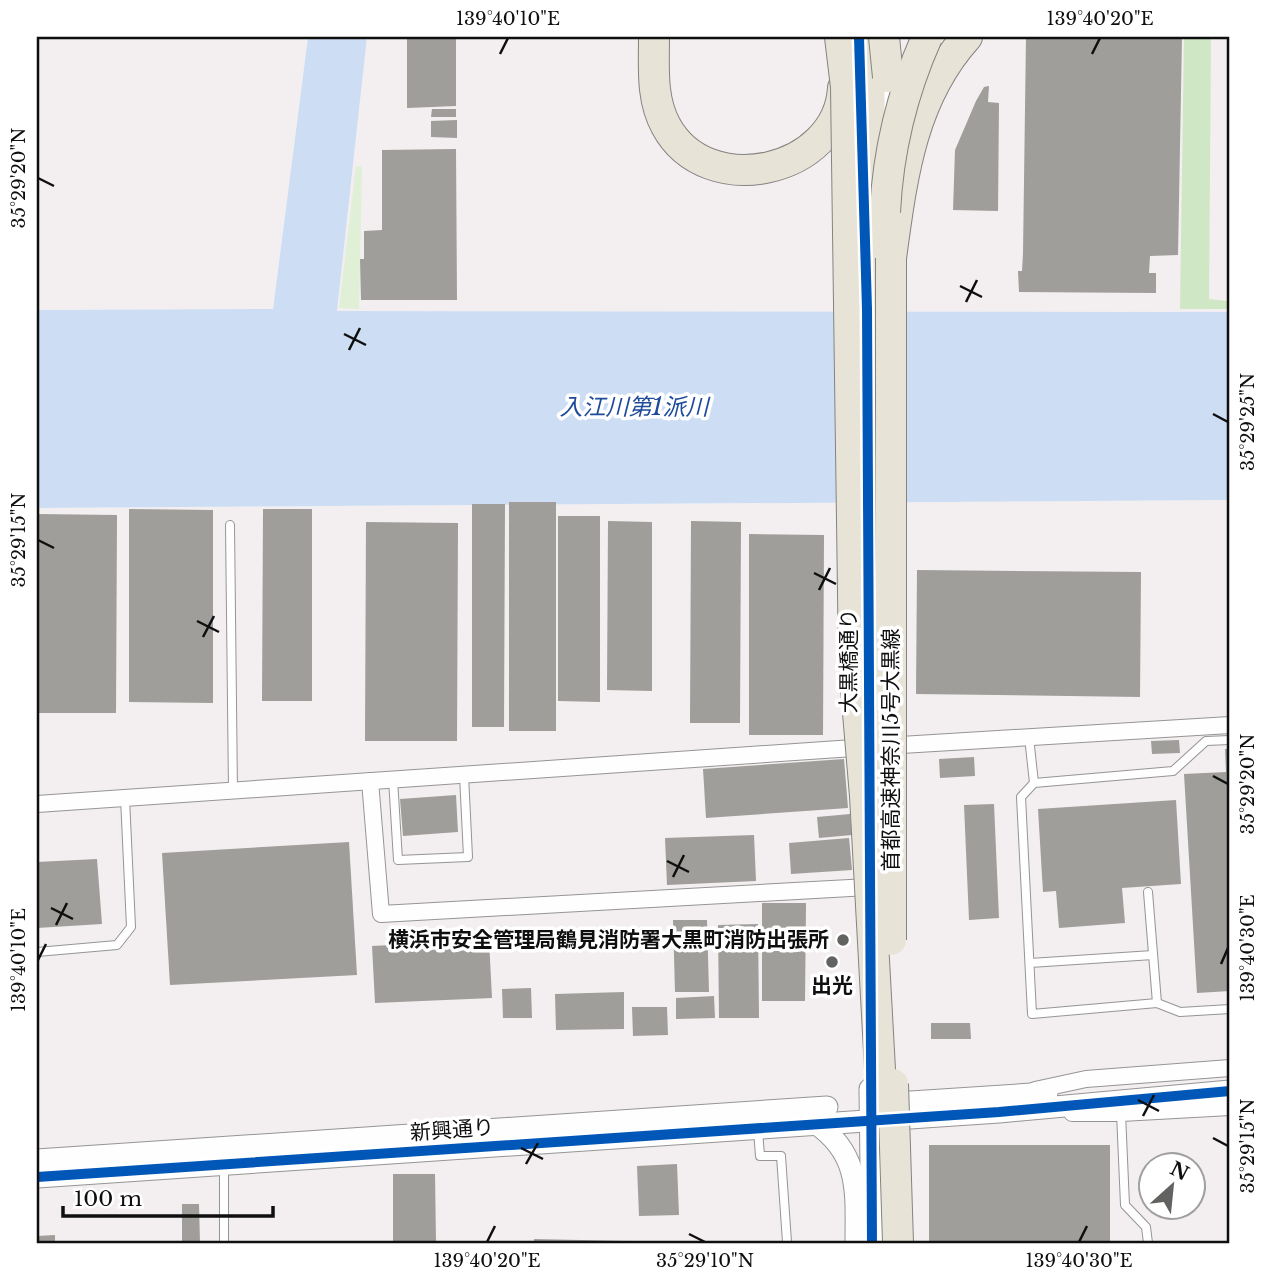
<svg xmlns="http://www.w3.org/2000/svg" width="1267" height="1280" font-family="'Libre Baskerville','Noto Sans JP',serif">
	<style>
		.industrial { fill: #f3eef0; fill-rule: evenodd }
		.green { fill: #e0f0d6 }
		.forest { fill: #cfe7c5 }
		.water { fill: #cddef4 }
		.building { fill: #9f9e9a }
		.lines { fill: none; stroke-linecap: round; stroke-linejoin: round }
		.service-casing { stroke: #959593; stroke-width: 10 }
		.minor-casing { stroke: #959593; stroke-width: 18 }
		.tertiary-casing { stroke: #959593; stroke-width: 23 }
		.motorway-casing { stroke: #838380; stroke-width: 32 }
		.service { stroke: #fefefe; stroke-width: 8 }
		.minor { stroke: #fefefe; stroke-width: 16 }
		.tertiary { stroke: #fefefe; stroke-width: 21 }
		.motorway { stroke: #e8e3d7; stroke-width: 30 }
		.motorway-bridge-casing { stroke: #838380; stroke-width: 32; stroke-linecap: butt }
		.motorway-bridge { stroke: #e8e3d7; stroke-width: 30 }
		.cycleway-casing { stroke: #fff; stroke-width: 15 }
		.cycleway { stroke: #0057b8; stroke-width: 10 }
		.ticks { fill: none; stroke: #0f0f0f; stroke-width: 2.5 }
		.poi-dot { fill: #626260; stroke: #fff; stroke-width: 2.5 }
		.labels { text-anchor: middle; stroke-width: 7; stroke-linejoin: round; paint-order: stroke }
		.street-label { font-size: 21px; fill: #0f0f0f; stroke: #fff }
		.poi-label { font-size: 21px; font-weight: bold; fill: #0f0f0f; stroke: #fff; text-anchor: end }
		.water-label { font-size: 23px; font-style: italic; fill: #1e4a9b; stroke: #fff }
		.neatline { fill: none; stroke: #0f0f0f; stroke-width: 2.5 }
		.ticks-label { font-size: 18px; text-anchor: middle; fill: #0f0f0f }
	</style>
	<rect width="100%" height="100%" fill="#fbfbf5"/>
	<g class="industrial">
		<polygon points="37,37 308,37 273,309 37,310"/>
		<polygon points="367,37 1230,37 1230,312 337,311"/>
		<path d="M1230,500V1243H37V508ZM1152,1164H1194V1206H1152Z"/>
	</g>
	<polygon class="green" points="356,166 362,167 359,309 339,308"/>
	<polygon class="forest" points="1184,37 1211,37 1209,299 1227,301 1230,309 1180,309"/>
	<polygon class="water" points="308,37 367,37 337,311 1230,312 1230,500 37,508 37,310 273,309"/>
	<g class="building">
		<polygon points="407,37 456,37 456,106 407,108"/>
		<polygon points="1026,37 1182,37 1178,255 1150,256 1149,273 1156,273 1156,293 1019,292 1018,271 1022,271 1023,253"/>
		<polygon points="989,86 988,102 999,103 998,211 953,210 955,150 976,101 984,87"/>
		<polygon points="432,109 456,109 456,117 431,117"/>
		<polygon points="457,120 457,138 431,137 431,121"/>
		<polygon points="456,149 457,300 361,300 360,259 364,259 364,231 382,230 382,150"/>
		<rect x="509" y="502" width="47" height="229"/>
		<polygon points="472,504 505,504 504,727 472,727"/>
		<polygon points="129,509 213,510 213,703 129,702"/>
		<polygon points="263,509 312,509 312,701 262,701"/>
		<polygon points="37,514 117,515 116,713 37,713"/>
		<polygon points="558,516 600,516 600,702 558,701"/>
		<polygon points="608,521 652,522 652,691 607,690"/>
		<polygon points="691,521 741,522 740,723 690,723"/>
		<polygon points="366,522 458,523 457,741 365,741"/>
		<polygon points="749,534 824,535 823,735 749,735"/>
		<polygon points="917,570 1141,572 1140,697 916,694"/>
		<polygon points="1179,740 1180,753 1152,754 1151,741"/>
		<polygon points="1225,749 1230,749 1230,991 1197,993 1184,774 1226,772"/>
		<polygon points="974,757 975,776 940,778 939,759"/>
		<polygon points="844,759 848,808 706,818 703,769"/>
		<polygon points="456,795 458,832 403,836 400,799"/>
		<polygon points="1176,800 1181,884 1122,888 1125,923 1059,928 1056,891 1043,892 1038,809"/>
		<polygon points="994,804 999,918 969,920 964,805"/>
		<polygon points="850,814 852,835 819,838 817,817"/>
		<polygon points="754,835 756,881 667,885 665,838"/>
		<polygon points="849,838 852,870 791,874 789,843"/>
		<polygon points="349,842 357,975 170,985 162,853"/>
		<polygon points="97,859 102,924 37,928 37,862"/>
		<polygon points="762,903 806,903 805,1001 762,1001"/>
		<polygon points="673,920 707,920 709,992 675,992"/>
		<polygon points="758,924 759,1018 719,1018 718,925"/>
		<polygon points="489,940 492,998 375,1003 372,946"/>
		<polygon points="531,988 532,1018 503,1018 502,989"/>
		<polygon points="624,992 624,1029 556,1030 555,994"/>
		<polygon points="714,996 715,1018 676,1019 676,998"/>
		<polygon points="632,1007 667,1007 668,1035 633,1036"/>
		<polygon points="931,1023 970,1023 971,1039 931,1039"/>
		<rect x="929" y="1145" width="181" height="98"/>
		<polygon points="677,1164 679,1215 639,1216 637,1166"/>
		<polygon points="393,1174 435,1174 436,1243 393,1243"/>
		<polygon points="182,1204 199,1204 200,1243 182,1243"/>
		<polygon points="55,1235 55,1243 37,1243 37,1236"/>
		<polygon points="534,1239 627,1241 627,1243 534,1243"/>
	</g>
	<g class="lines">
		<defs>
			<g id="service">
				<polyline points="230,525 233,791"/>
				<polyline points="1029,737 1034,783 1021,797 1032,1014 1157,1003 1180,1012 1230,1009"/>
				<polyline points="393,779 398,860 468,857 464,775"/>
				<polyline points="1034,783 1173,771 1206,741 1230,740"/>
				<polyline points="1148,892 1157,1003"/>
				<polyline points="37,952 117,945 131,927 125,798"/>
				<polyline points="1030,963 1153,955"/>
				<polyline points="1121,1113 1125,1205 1146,1227 1148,1243"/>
				<polyline points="758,1130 760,1156 781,1156 787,1242"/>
				<polyline points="224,1164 224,1243"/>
			</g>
			<g id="minor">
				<polyline points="370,781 381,914 868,887"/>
				<polyline points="37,804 868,747 1230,725"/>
				<polyline points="1035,1090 1086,1079 1230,1068"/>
				<polyline points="1072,1113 1121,1113 1230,1107"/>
			</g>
			<g id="tertiary">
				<polyline points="885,62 886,139"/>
				<polyline points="868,665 869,483"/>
				<polyline points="870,1089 872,1243"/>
				<polyline points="880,1104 1047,1093"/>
				<path d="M815,1123C861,1154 856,1193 856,1243"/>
				<polyline points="37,1160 827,1107"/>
				<polyline points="37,1177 999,1112 1230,1091"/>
			</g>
			<g id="motorway">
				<path d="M654,37C654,67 651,99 666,126C707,202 838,173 843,88"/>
				<polyline points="869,37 871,305 878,501"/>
				<path d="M891,258C902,178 911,99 967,37"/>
			</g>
		</defs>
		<use href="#service" class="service-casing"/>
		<use href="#minor" class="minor-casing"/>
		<use href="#tertiary" class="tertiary-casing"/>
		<use href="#motorway" class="motorway-casing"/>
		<use href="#service" class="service"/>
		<use href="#minor" class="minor"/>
		<use href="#tertiary" class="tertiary"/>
		<use href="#motorway" class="motorway"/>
		<defs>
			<g id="motorway-bridge">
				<polyline points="840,37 846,87 854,665 865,796 882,1106"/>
				<polyline points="884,37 888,77"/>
				<path d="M885,212C888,151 902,93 927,37"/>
				<polyline points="891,940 891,258"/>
				<polyline points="893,1084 898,1243"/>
			</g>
		</defs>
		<use href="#motorway-bridge" class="motorway-bridge-casing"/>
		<use href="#motorway-bridge" class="motorway-bridge"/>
		<defs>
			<g id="cycleway">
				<polyline points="859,37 867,309 872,1243"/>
				<polyline points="37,1177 999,1112 1230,1091"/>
			</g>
		</defs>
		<use href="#cycleway" class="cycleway-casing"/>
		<use href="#cycleway" class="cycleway"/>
	</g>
	<path class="ticks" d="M500,54L508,38M1092,54L1100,38M38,178L54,186M960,286L982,297M966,302L977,280M344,334L366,345M349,350L360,328M1213,414L1228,422M38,540L54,548M814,573L836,584M819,590L830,568M197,621L219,632M203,637L214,616M1213,776L1228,784M667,861L689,872M673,877L684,855M51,908L73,919M56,925L67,903M38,960L46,944M1221,964L1228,948M1138,1100L1159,1111M1143,1116L1154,1095M1213,1138L1228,1146M521,1148L543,1159M526,1164L538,1143M689,1234L705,1242M487,1242L495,1226M1079,1242L1087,1226"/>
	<g class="poi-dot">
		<circle cx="843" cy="940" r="7"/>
		<circle cx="832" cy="962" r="7"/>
	</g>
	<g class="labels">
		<g class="street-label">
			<text transform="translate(849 661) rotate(-90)" y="7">大黒橋通り</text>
			<text transform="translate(891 750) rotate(-90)" y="7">首都高速神奈川5号大黒線</text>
			<text transform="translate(452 1130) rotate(-4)" y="7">新興通り</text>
		</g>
		<g class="poi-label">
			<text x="829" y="947">横浜市安全管理局鶴見消防署大黒町消防出張所</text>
			<text x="832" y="993" text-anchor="middle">出光</text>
		</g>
		<g class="water-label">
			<text x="634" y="415">入江川第1派川</text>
		</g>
	</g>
	<rect width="1267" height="1280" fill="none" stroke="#ffffff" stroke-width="77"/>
	<g transform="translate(1172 1186) rotate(27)"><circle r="33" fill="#ffffff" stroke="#9f9f9f" stroke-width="2"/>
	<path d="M0-5L12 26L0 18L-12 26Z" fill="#626260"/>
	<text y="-10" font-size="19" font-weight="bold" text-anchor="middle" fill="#0f0f0f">N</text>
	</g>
	<path d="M63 1206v10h210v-10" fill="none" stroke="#0f0f0f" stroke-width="3.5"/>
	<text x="74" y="1206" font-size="21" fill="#0f0f0f" stroke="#ffffff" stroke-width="5" paint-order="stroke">100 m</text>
	<rect x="38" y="38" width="1190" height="1204" class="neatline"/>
	<g class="ticks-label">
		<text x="508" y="25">139°40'10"E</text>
		<text x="1100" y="25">139°40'20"E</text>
		<text transform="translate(19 178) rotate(-90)" y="6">35°29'20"N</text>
		<text transform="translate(1248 422) rotate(-90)" y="6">35°29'25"N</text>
		<text transform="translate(19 540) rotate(-90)" y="6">35°29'15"N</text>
		<text transform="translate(1248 784) rotate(-90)" y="6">35°29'20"N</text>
		<text transform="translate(1248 948) rotate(-90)" y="6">139°40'30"E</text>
		<text transform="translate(19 960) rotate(-90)" y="6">139°40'10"E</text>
		<text transform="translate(1248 1146) rotate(-90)" y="6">35°29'15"N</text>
		<text x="487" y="1267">139°40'20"E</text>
		<text x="705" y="1267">35°29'10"N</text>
		<text x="1079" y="1267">139°40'30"E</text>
	</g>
</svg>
